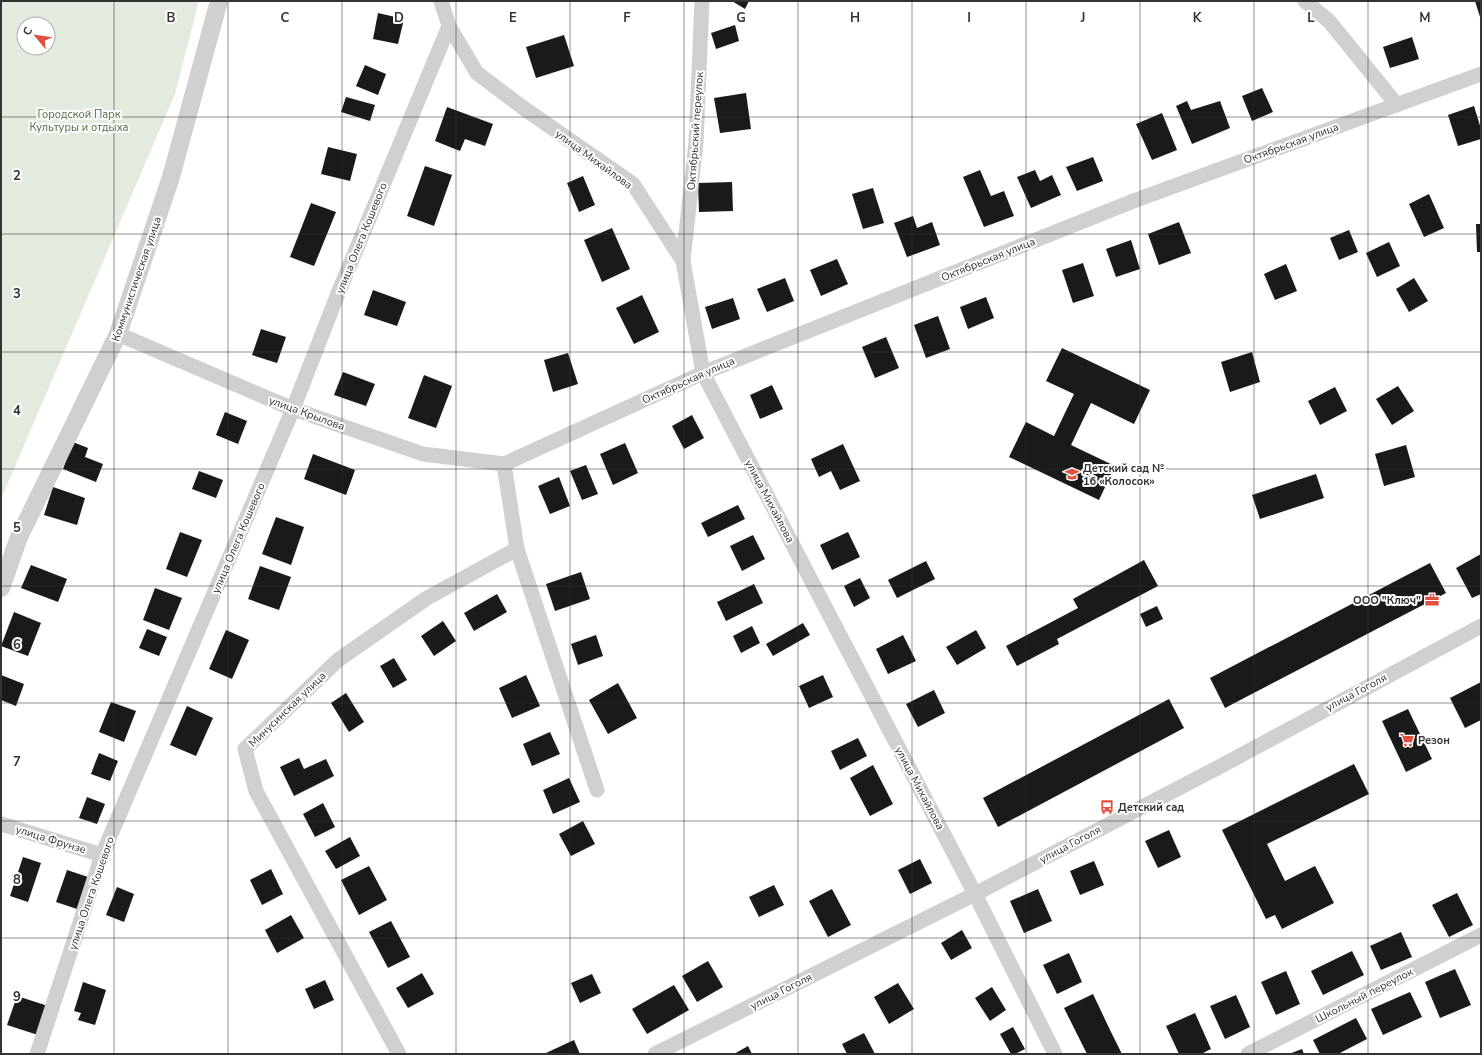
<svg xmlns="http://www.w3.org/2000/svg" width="1482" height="1055" font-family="'Nunito Sans',sans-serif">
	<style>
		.green { fill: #e3ebdf; fill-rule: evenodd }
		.building { fill: #1a1a1a }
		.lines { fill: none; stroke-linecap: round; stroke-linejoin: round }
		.minor { stroke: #d0d0d0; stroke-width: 15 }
		.tertiary { stroke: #d0d0d0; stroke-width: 18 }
		.grid { fill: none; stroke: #333; stroke-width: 1; stroke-opacity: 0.55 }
		.labels { text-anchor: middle; stroke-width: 4; stroke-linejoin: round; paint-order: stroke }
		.park-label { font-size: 11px; fill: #4d6e40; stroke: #fff }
		.street-label { font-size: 11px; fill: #333; stroke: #fff }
		.poi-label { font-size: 11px; font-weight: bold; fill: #333; stroke: #fff; text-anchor: start }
		.grid-label { font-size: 13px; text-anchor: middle; font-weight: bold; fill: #333; stroke: #fff; stroke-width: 4; stroke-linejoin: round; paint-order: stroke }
	</style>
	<rect width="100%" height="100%" fill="#fff"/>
	<path class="green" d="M1,1H199L175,94L1,499ZM24,24H48V48H24Z"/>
	<g class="building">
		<polygon points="732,1 749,1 745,9"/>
		<polygon points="1475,1 1481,1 1481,20"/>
		<polygon points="378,13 404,19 398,44 373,39"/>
		<polygon points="735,25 739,41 716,49 711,33"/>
		<polygon points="564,35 574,66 536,78 526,47"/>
		<polygon points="1412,37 1419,59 1390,68 1383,47"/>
		<polygon points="365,65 386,74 378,95 356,86"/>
		<polygon points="1262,88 1273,112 1252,121 1242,96"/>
		<polygon points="746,93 751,129 720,133 714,98"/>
		<polygon points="346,97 375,105 370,121 341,112"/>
		<polygon points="1187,101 1191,110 1220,101 1230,128 1192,144 1176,106"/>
		<polygon points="1474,106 1481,129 1481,139 1458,146 1448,115"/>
		<polygon points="447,107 493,124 485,146 465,139 460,151 435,141"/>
		<polygon points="1162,113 1177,150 1152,160 1136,124"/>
		<polygon points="328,147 357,154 350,181 321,174"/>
		<polygon points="1093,157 1103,181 1077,191 1066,167"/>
		<polygon points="425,166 452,175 434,226 407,216"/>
		<polygon points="980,170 991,196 1004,191 1014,216 984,227 963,177"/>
		<polygon points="1035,170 1040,181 1052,175 1061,195 1031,208 1017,177"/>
		<polygon points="583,176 595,205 579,212 567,183"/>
		<polygon points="732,182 733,211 699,212 698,183"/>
		<polygon points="873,188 884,223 863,229 852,194"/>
		<polygon points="1429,194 1444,228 1424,237 1409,204"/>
		<polygon points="311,203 336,212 314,266 290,257"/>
		<polygon points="913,216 917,228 932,222 940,245 907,257 894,223"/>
		<polygon points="1179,222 1191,253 1159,265 1148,234"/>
		<polygon points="1476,224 1481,224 1481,252 1477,252"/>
		<polygon points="612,228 630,269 602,282 584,240"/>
		<polygon points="1349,230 1358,252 1339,260 1330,238"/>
		<polygon points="1131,240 1140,269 1116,277 1106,249"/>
		<polygon points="1389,242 1400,266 1377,277 1366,253"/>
		<polygon points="837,259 848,284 821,296 810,270"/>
		<polygon points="1083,263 1094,296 1073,303 1062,270"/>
		<polygon points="1286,264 1297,291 1275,300 1264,274"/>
		<polygon points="785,278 794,301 767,312 757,289"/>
		<polygon points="1414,278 1428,301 1409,312 1396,289"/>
		<polygon points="373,290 406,302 397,326 364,315"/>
		<polygon points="642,295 659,332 634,344 616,308"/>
		<polygon points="986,297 994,318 968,329 960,307"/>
		<polygon points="733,298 740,319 712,329 705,307"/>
		<polygon points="938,316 950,349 926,358 914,325"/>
		<polygon points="261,329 286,337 277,363 252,355"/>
		<polygon points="886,337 899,368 875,378 862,347"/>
		<polygon points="1062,348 1150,390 1134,424 1091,403 1071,445 1115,466 1099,500 1009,457 1026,422 1054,436 1074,394 1046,381"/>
		<polygon points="1252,352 1260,382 1230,392 1221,362"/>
		<polygon points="568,353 578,384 553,392 544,360"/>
		<polygon points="343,372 375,384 366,406 334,395"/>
		<polygon points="424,375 452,386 436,428 408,418"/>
		<polygon points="772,385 783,409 760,419 750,395"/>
		<polygon points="1398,386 1414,411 1392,425 1376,399"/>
		<polygon points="1335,387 1347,411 1320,425 1308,401"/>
		<polygon points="225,412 247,421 238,444 216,435"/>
		<polygon points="692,415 704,438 684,449 672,426"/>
		<polygon points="73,442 88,448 85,457 103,464 96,482 63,469"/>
		<polygon points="625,443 638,473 613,485 600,454"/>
		<polygon points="843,444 860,481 840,490 831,471 819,477 811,459"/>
		<polygon points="1406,445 1415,477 1384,486 1375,454"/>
		<polygon points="313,454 355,470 346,495 304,479"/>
		<polygon points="586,465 598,494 582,500 570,471"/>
		<polygon points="199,471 223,480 216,498 192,489"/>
		<polygon points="1316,474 1324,498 1260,519 1252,495"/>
		<polygon points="559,477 570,506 550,514 538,486"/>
		<polygon points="53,487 85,498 77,525 44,515"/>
		<polygon points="738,505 745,519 708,537 701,523"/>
		<polygon points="276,517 304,527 291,565 262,554"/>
		<polygon points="180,532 202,540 187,577 166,569"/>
		<polygon points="848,532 860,557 832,570 820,545"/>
		<polygon points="753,535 765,559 742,571 730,546"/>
		<polygon points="1481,554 1481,594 1472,598 1456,568"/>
		<polygon points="1144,560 1158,586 1057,639 1059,644 1017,666 1006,646 1078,608 1073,599"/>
		<polygon points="926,561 935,579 897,598 888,580"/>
		<polygon points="1430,563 1446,593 1225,708 1210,678"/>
		<polygon points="31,565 67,579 58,602 21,588"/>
		<polygon points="260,566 291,577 279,610 248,599"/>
		<polygon points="581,572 590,599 555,611 546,584"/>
		<polygon points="860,578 870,598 854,607 844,586"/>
		<polygon points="754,584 763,603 726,621 717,602"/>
		<polygon points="155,588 182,598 169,630 143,620"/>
		<polygon points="497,594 507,612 474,631 464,613"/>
		<polygon points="1157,606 1163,619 1146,627 1140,614"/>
		<polygon points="14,612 41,623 28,656 1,646"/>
		<polygon points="443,621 456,641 434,656 421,636"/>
		<polygon points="803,623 810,635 773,656 766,644"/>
		<polygon points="752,626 760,643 741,653 733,636"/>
		<polygon points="147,629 167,637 159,656 139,648"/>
		<polygon points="226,630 249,640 232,679 209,669"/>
		<polygon points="976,630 986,648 957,665 946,647"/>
		<polygon points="596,635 603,656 578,665 571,644"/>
		<polygon points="903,635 916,661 888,674 876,649"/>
		<polygon points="394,658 407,680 393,688 380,666"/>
		<polygon points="1,675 24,684 16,706 1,700"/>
		<polygon points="526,675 540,706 512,718 499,688"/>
		<polygon points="823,675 833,697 809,708 799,686"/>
		<polygon points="1481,682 1481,720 1465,728 1450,698"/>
		<polygon points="618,683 637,718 608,734 589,700"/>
		<polygon points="934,690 945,713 918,727 906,704"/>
		<polygon points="346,693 364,722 349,732 331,703"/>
		<polygon points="1169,699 1184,728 998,827 983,798"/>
		<polygon points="111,702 136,711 124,742 99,732"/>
		<polygon points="187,706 213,718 196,756 170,745"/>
		<polygon points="1408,709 1432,759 1406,772 1382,721"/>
		<polygon points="550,732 560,754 532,766 523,744"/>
		<polygon points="858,738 867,756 840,770 831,751"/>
		<polygon points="99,753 118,761 110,781 91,774"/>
		<polygon points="299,758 304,769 326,759 334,776 294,796 280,767"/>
		<polygon points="1354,764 1369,794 1267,844 1285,881 1315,866 1334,903 1282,929 1275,915 1266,919 1222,830"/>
		<polygon points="873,765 893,804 870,816 850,778"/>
		<polygon points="569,778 580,802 553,814 543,790"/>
		<polygon points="87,797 105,804 97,824 79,818"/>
		<polygon points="323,803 335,827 315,837 303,814"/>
		<polygon points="583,821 595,844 571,856 559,834"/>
		<polygon points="1169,830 1181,857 1158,868 1145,841"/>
		<polygon points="350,837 360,856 336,869 325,851"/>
		<polygon points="23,857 41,863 28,902 10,896"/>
		<polygon points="920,859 932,883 910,894 898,870"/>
		<polygon points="1094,861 1104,885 1080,895 1070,871"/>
		<polygon points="369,866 387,900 359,915 341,880"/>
		<polygon points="271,869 283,894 262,905 250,880"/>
		<polygon points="67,870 94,879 83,911 56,902"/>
		<polygon points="774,885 784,905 759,917 749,897"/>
		<polygon points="117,887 134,894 124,922 106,915"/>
		<polygon points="832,889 851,925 828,937 809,901"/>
		<polygon points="1038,889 1052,921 1024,933 1010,901"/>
		<polygon points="1457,893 1473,925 1449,937 1432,905"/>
		<polygon points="291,915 304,938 277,953 265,930"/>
		<polygon points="391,921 410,957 388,968 369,932"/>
		<polygon points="962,930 972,948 951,960 941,943"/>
		<polygon points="1401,932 1412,957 1381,970 1370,946"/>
		<polygon points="1352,951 1364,975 1323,995 1311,971"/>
		<polygon points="1069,953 1082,982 1057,994 1043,965"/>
		<polygon points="708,961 723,987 697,1002 682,976"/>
		<polygon points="1455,969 1471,1005 1440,1018 1425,982"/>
		<polygon points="1286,971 1300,1004 1276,1015 1261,982"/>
		<polygon points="422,973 434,994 408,1008 396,988"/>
		<polygon points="592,974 601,993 580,1003 571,983"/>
		<polygon points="325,980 334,1000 314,1009 305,989"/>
		<polygon points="83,982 106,990 95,1025 78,1020 81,1013 74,1011"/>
		<polygon points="898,983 914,1009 889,1024 874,997"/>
		<polygon points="674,985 689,1010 647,1034 632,1009"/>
		<polygon points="992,987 1006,1010 990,1021 975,998"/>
		<polygon points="1410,992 1422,1017 1383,1035 1371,1009"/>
		<polygon points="1093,994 1110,1030 1122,1054 1087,1054 1064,1008"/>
		<polygon points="1236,995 1250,1027 1225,1039 1210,1006"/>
		<polygon points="17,996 48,1006 38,1035 7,1025"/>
		<polygon points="1195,1013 1211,1049 1201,1054 1179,1054 1166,1026"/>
		<polygon points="1356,1018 1367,1039 1338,1054 1320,1054 1313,1040"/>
		<polygon points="1013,1027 1025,1049 1015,1054 1011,1054 1000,1034"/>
		<polygon points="864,1033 875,1054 847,1054 842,1044"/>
		<polygon points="574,1040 580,1054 547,1054 546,1053"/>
		<polygon points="748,1046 752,1054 734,1054"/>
		<polygon points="1302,1049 1304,1054 1289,1054"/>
	</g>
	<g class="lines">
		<g class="minor">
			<polyline points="441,1 449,26 477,73 522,107 633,184 683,261 703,373 975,894 1055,1054"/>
			<polyline points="1305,1 1329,21 1397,105"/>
			<polyline points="683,261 696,142 702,1"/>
			<polyline points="118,334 293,409 423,454 504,464"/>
			<polyline points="504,464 703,373 1136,200 1481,74"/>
			<polyline points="504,464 517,549 597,790"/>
			<polyline points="1,824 102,855"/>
			<polyline points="37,1054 102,855 293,409 339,291 449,26"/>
			<polyline points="399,1054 256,791 245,749 338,660 427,598 517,549"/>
			<polyline points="655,1054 975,894 1221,766 1481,626"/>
			<polyline points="1248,1054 1481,935"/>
		</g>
		<polyline class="tertiary" points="1,588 19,537 118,334 171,177 219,1"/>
	</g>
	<path class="grid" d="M114,1V1054M228,1V1054M342,1V1054M456,1V1054M570,1V1054M684,1V1054M798,1V1054M912,1V1054M1026,1V1054M1140,1V1054M1254,1V1054M1368,1V1054M1,117H1481M1,234H1481M1,352H1481M1,469H1481M1,586H1481M1,703H1481M1,821H1481M1,938H1481"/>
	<defs>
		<symbol id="school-bare" viewBox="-9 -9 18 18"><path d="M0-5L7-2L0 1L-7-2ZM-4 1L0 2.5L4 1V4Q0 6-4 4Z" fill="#df503f" stroke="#fff" stroke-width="2.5" paint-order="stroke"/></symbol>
		<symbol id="office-bare" viewBox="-9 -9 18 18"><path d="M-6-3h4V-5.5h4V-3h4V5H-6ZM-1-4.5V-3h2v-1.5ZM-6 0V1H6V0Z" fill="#df503f" stroke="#fff" stroke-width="2.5" paint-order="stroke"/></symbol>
		<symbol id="supermarket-bare" viewBox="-9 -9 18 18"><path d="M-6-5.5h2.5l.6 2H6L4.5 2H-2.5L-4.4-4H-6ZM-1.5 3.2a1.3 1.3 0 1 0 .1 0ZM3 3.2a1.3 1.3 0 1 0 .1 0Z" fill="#df503f" stroke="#fff" stroke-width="2.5" paint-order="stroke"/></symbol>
		<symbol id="bus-bare" viewBox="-9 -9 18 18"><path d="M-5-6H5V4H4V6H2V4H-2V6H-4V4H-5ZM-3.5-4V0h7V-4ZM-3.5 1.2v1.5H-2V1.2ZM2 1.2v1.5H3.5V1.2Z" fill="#df503f" stroke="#fff" stroke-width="2.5" paint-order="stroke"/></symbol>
	</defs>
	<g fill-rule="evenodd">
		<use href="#school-bare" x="1062" y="464" width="20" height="20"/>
		<use href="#office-bare" x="1422" y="590" width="20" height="20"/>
		<use href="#supermarket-bare" x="1397" y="730" width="20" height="20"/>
		<use href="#bus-bare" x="1097" y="797" width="20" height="20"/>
	</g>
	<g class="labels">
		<g class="park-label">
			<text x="79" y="118">Городской Парк<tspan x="79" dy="13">Культуры и отдыха</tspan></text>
		</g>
		<g class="street-label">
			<text transform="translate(695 131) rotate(-86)" y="4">Октябрьский переулок</text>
			<text transform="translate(1291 143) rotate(-20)" y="4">Октябрьская улица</text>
			<text transform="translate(594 159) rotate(36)" y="4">улица Михайлова</text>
			<text transform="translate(361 238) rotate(-68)" y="4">улица Олега Кошевого</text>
			<text transform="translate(988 259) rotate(-22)" y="4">Октябрьская улица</text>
			<text transform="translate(136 279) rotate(-71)" y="4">Коммунистическая улица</text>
			<text transform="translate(688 380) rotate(-24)" y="4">Октябрьская улица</text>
			<text transform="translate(307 413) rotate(20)" y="4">улица Крылова</text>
			<text transform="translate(770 501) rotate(62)" y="4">улица Михайлова</text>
			<text transform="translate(238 538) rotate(-67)" y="4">улица Олега Кошевого</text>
			<text transform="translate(1356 692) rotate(-28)" y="4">улица Гоголя</text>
			<text transform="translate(287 709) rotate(-44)" y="4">Минусинская улица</text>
			<text transform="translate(920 788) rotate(62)" y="4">улица Михайлова</text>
			<text transform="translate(51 839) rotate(17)" y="4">улица Фрунзе</text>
			<text transform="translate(1070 844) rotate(-28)" y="4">улица Гоголя</text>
			<text transform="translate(91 893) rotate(-71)" y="4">улица Олега Кошевого</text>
			<text transform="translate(781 991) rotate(-27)" y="4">улица Гоголя</text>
			<text transform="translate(1364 995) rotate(-27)" y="4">Школьный переулок</text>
		</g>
		<g class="poi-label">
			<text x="1083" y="472">Детский сад №<tspan x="1083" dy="13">16 «Колосок»</tspan></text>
			<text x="1421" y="604" text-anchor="end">ООО "Ключ"</text>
			<text x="1418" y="744">Резон</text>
			<text x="1118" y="811">Детский сад</text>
		</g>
	</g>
	<g class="grid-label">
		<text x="171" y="22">B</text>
		<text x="285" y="22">C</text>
		<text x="399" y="22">D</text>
		<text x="513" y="22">E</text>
		<text x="627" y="22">F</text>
		<text x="741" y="22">G</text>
		<text x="855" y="22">H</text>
		<text x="969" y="22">I</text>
		<text x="1083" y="22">J</text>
		<text x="1197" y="22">K</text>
		<text x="1311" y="22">L</text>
		<text x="1425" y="22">M</text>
		<text x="17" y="180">2</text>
		<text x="17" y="298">3</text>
		<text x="17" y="415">4</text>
		<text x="17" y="532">5</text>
		<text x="17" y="649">6</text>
		<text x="17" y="766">7</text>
		<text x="17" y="884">8</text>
		<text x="17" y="1001">9</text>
	</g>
	<rect width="1482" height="1055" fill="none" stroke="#333333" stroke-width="4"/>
	<g transform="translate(36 36) rotate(299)"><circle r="19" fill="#ffffff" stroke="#adadad"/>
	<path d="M0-3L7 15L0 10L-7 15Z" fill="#df503f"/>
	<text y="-6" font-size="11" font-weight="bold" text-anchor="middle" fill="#333333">С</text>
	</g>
</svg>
